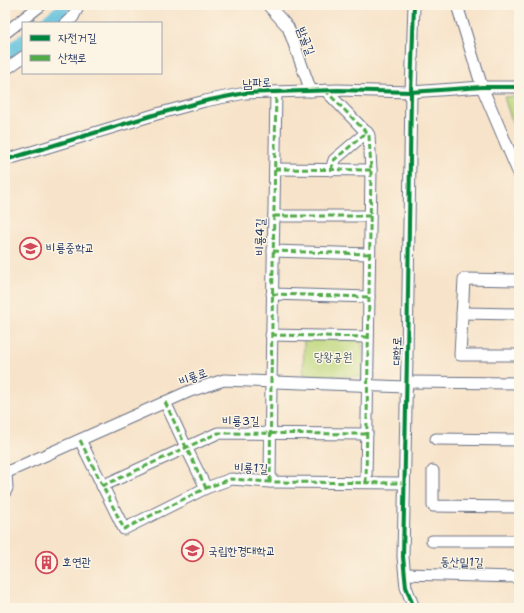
<svg xmlns="http://www.w3.org/2000/svg" width="524" height="613" font-family="'Shantell Sans','Poor Story',sans-serif">
	<style>
		.green { fill: #bdd77c; stroke: #6c836d }
		.lines { fill: none; stroke-linecap: round; stroke-linejoin: round }
		.river { stroke: #5dbfdc; stroke-width: 14 }
		.minor-casing { stroke: #686e83; stroke-width: 13 }
		.minor { stroke: #fff; stroke-width: 11 }
		.quiet { stroke: #52ab49; stroke-width: 3; stroke-dasharray: 6 3; stroke-linecap: butt }
		.cycleway-casing { stroke: #fcf5e5; stroke-width: 6 }
		.cycleway { stroke: #00873e; stroke-width: 4 }
		.labels { text-anchor: middle; stroke-width: 3; stroke-linejoin: round; paint-order: stroke }
		.street-label { font-size: 12px; fill: #1b2f5e; stroke: #fcf5e5 }
		.poi-label { font-size: 12px; fill: #1b2f5e; stroke: #fcf5e5; text-anchor: start }
		.park-label { font-size: 12px; fill: #445966; stroke: #fcf5e5 }
	</style>
	<rect width="100%" height="100%" fill="#fcf5e5"/>
	<filter id="ink" filterUnits="userSpaceOnUse"><feTurbulence type="fractalNoise" baseFrequency=".025" numOctaves="2"/><feDisplacementMap in="SourceGraphic" scale="8" xChannelSelector="R" yChannelSelector="G"/><feConvolveMatrix kernelMatrix="1 2 1 2 8 2 1 2 1" color-interpolation-filters="sRGB"/></filter>
	<filter id="wash" filterUnits="userSpaceOnUse"><feTurbulence type="fractalNoise" baseFrequency=".012" numOctaves="4" result="noise"/><feDisplacementMap in="SourceGraphic" scale="16" xChannelSelector="R" yChannelSelector="G"/><feGaussianBlur stdDeviation="0.9" result="paint"/><feColorMatrix in="noise" values="0 0 0 0 0 0 0 0 0 0 0 0 0 0 0 0 0 1.4 0 .05"/><feComposite in="paint" operator="in"/></filter>
	<g filter="url(#wash)">
		<rect width="100%" height="100%" fill="#f7e3c9"/>
		<g class="green">
			<polygon points="519,96 519,144 504,97"/>
			<polygon points="304,339 362,339 363,377 303,375"/>
		</g>
		<g class="lines">
			<g class="river">
				<polyline points="46,23 61,11 64,5"/>
				<polyline points="5,55 23,41"/>
			</g>
		</g>
	</g>
	<g filter="url(#ink)">
		<g class="lines">
			<defs>
				<g id="minor">
					<polyline points="268,5 288,27 311,91"/>
					<polyline points="414,5 411,92 407,357 403,557 406,587 414,608"/>
					<polyline points="457,5 482,87 519,174"/>
					<polyline points="66,23 73,17 79,5"/>
					<polyline points="5,33 41,5"/>
					<polyline points="5,70 23,57"/>
					<polyline points="325,90 369,135 371,170 366,482"/>
					<polyline points="5,160 157,114 205,101 245,93 338,90 411,92 482,87 519,87"/>
					<polyline points="275,169 371,170"/>
					<polyline points="331,170 334,160 367,132"/>
					<polyline points="274,216 370,216"/>
					<polyline points="273,251 369,254"/>
					<polyline points="519,280 464,279 460,355 519,355"/>
					<polyline points="272,294 369,297"/>
					<polyline points="462,313 519,314"/>
					<polyline points="271,335 368,337"/>
					<polyline points="407,382 519,383"/>
					<polyline points="165,402 186,447 206,488"/>
					<polyline points="436,439 519,440"/>
					<polyline points="80,440 124,529 206,488 231,479 270,482 404,483"/>
					<polyline points="433,471 433,506 519,507"/>
					<polyline points="5,473 190,391 224,380 406,387"/>
					<polyline points="270,482 271,382 276,92"/>
					<polyline points="102,486 218,433 367,434"/>
					<polyline points="5,492 7,488 6,473"/>
					<polyline points="432,541 519,541"/>
					<polyline points="405,574 519,577"/>
				</g>
			</defs>
			<use href="#minor" class="minor-casing"/>
			<use href="#minor" class="minor"/>
			<g class="quiet">
				<polyline points="325,90 369,135 371,170 366,482"/>
				<polyline points="275,169 371,170"/>
				<polyline points="331,170 334,160 367,132"/>
				<polyline points="274,216 370,216"/>
				<polyline points="273,251 369,254"/>
				<polyline points="272,294 369,297"/>
				<polyline points="271,335 368,337"/>
				<polyline points="165,402 186,447 206,488"/>
				<polyline points="80,440 124,529 206,488 231,479 270,482 404,483"/>
				<polyline points="270,482 271,382 276,92"/>
				<polyline points="102,486 218,433 367,434"/>
				<polyline points="5,492 7,488 6,473"/>
			</g>
			<defs>
				<g id="cycleway">
					<polyline points="414,5 411,92 407,357 403,557 406,587 414,608"/>
					<polyline points="5,160 157,114 205,101 245,93 338,90 411,92 482,87 519,87"/>
				</g>
			</defs>
			<use href="#cycleway" class="cycleway-casing"/>
			<use href="#cycleway" class="cycleway"/>
		</g>
	</g>
	<defs>
		<symbol id="school-ring" viewBox="-11 -11 22 22"><circle r="9.5" fill="#fcf5e5" stroke="#d1495b" stroke-width="1.5"/><path d="M0-5L7-2L0 1L-7-2ZM-4 1L0 2.5L4 1V4Q0 6-4 4Z" fill="#d1495b"/></symbol>
		<symbol id="university-ring" viewBox="-11 -11 22 22"><circle r="9.5" fill="#fcf5e5" stroke="#d1495b" stroke-width="1.5"/><path d="M0-5L7-2L0 1L-7-2ZM-4 1L0 2.5L4 1V4Q0 6-4 4Z" fill="#d1495b"/></symbol>
		<symbol id="building-ring" viewBox="-11 -11 22 22"><circle r="9.5" fill="#fcf5e5" stroke="#d1495b" stroke-width="1.5"/><path d="M-4-6H4V6H1V3H-1V6H-4ZM-2.5-4.3h1.7v1.8h-1.7ZM.8-4.3h1.7v1.8H.8ZM-2.5-1h1.7V.8h-1.7ZM.8-1h1.7V.8H.8Z" fill="#d1495b"/></symbol>
	</defs>
	<g fill-rule="evenodd">
		<use href="#school-ring" x="18" y="236" width="25" height="25"/>
		<use href="#university-ring" x="180" y="538" width="25" height="25"/>
		<use href="#building-ring" x="34" y="550" width="25" height="25"/>
	</g>
	<g class="labels">
		<g class="street-label">
			<text transform="translate(306 41) rotate(69)" y="4">밤골길</text>
			<text transform="translate(257 83) rotate(-4)" y="4">남파로</text>
			<text transform="translate(260 237) rotate(-89)" y="4">비룡4길</text>
			<text transform="translate(397 351) rotate(-89)" y="4">대학로</text>
			<text transform="translate(193 377) rotate(-20)" y="4">비룡로</text>
			<text x="241" y="425">비룡3길</text>
			<text transform="translate(251 468) rotate(2)" y="4">비룡1길</text>
			<text transform="translate(462 562) rotate(1)" y="4">동산밑1길</text>
		</g>
		<g class="poi-label">
			<text x="46" y="252">비룡중학교</text>
			<text x="208" y="555">국립한경대학교</text>
			<text x="62" y="566">호연관</text>
		</g>
		<g class="park-label">
			<text x="333" y="361">당왕공원</text>
		</g>
	</g>
	<rect width="524" height="613" fill="none" stroke="#fcf5e5" stroke-width="20"/>
	<rect x="22" y="22" width="140" height="52" fill="#fcf5e5" stroke="#a2a6af"/>
	<rect x="30" y="35" width="20" height="6" fill="#00873e" stroke="#a2a6af"/>
	<text x="58" y="42" font-size="12" fill="#1b2f5e">자전거길</text>
	<rect x="30" y="55" width="20" height="6" fill="#52ab49" stroke="#a2a6af"/>
	<text x="58" y="62" font-size="12" fill="#1b2f5e">산책로</text>
</svg>
